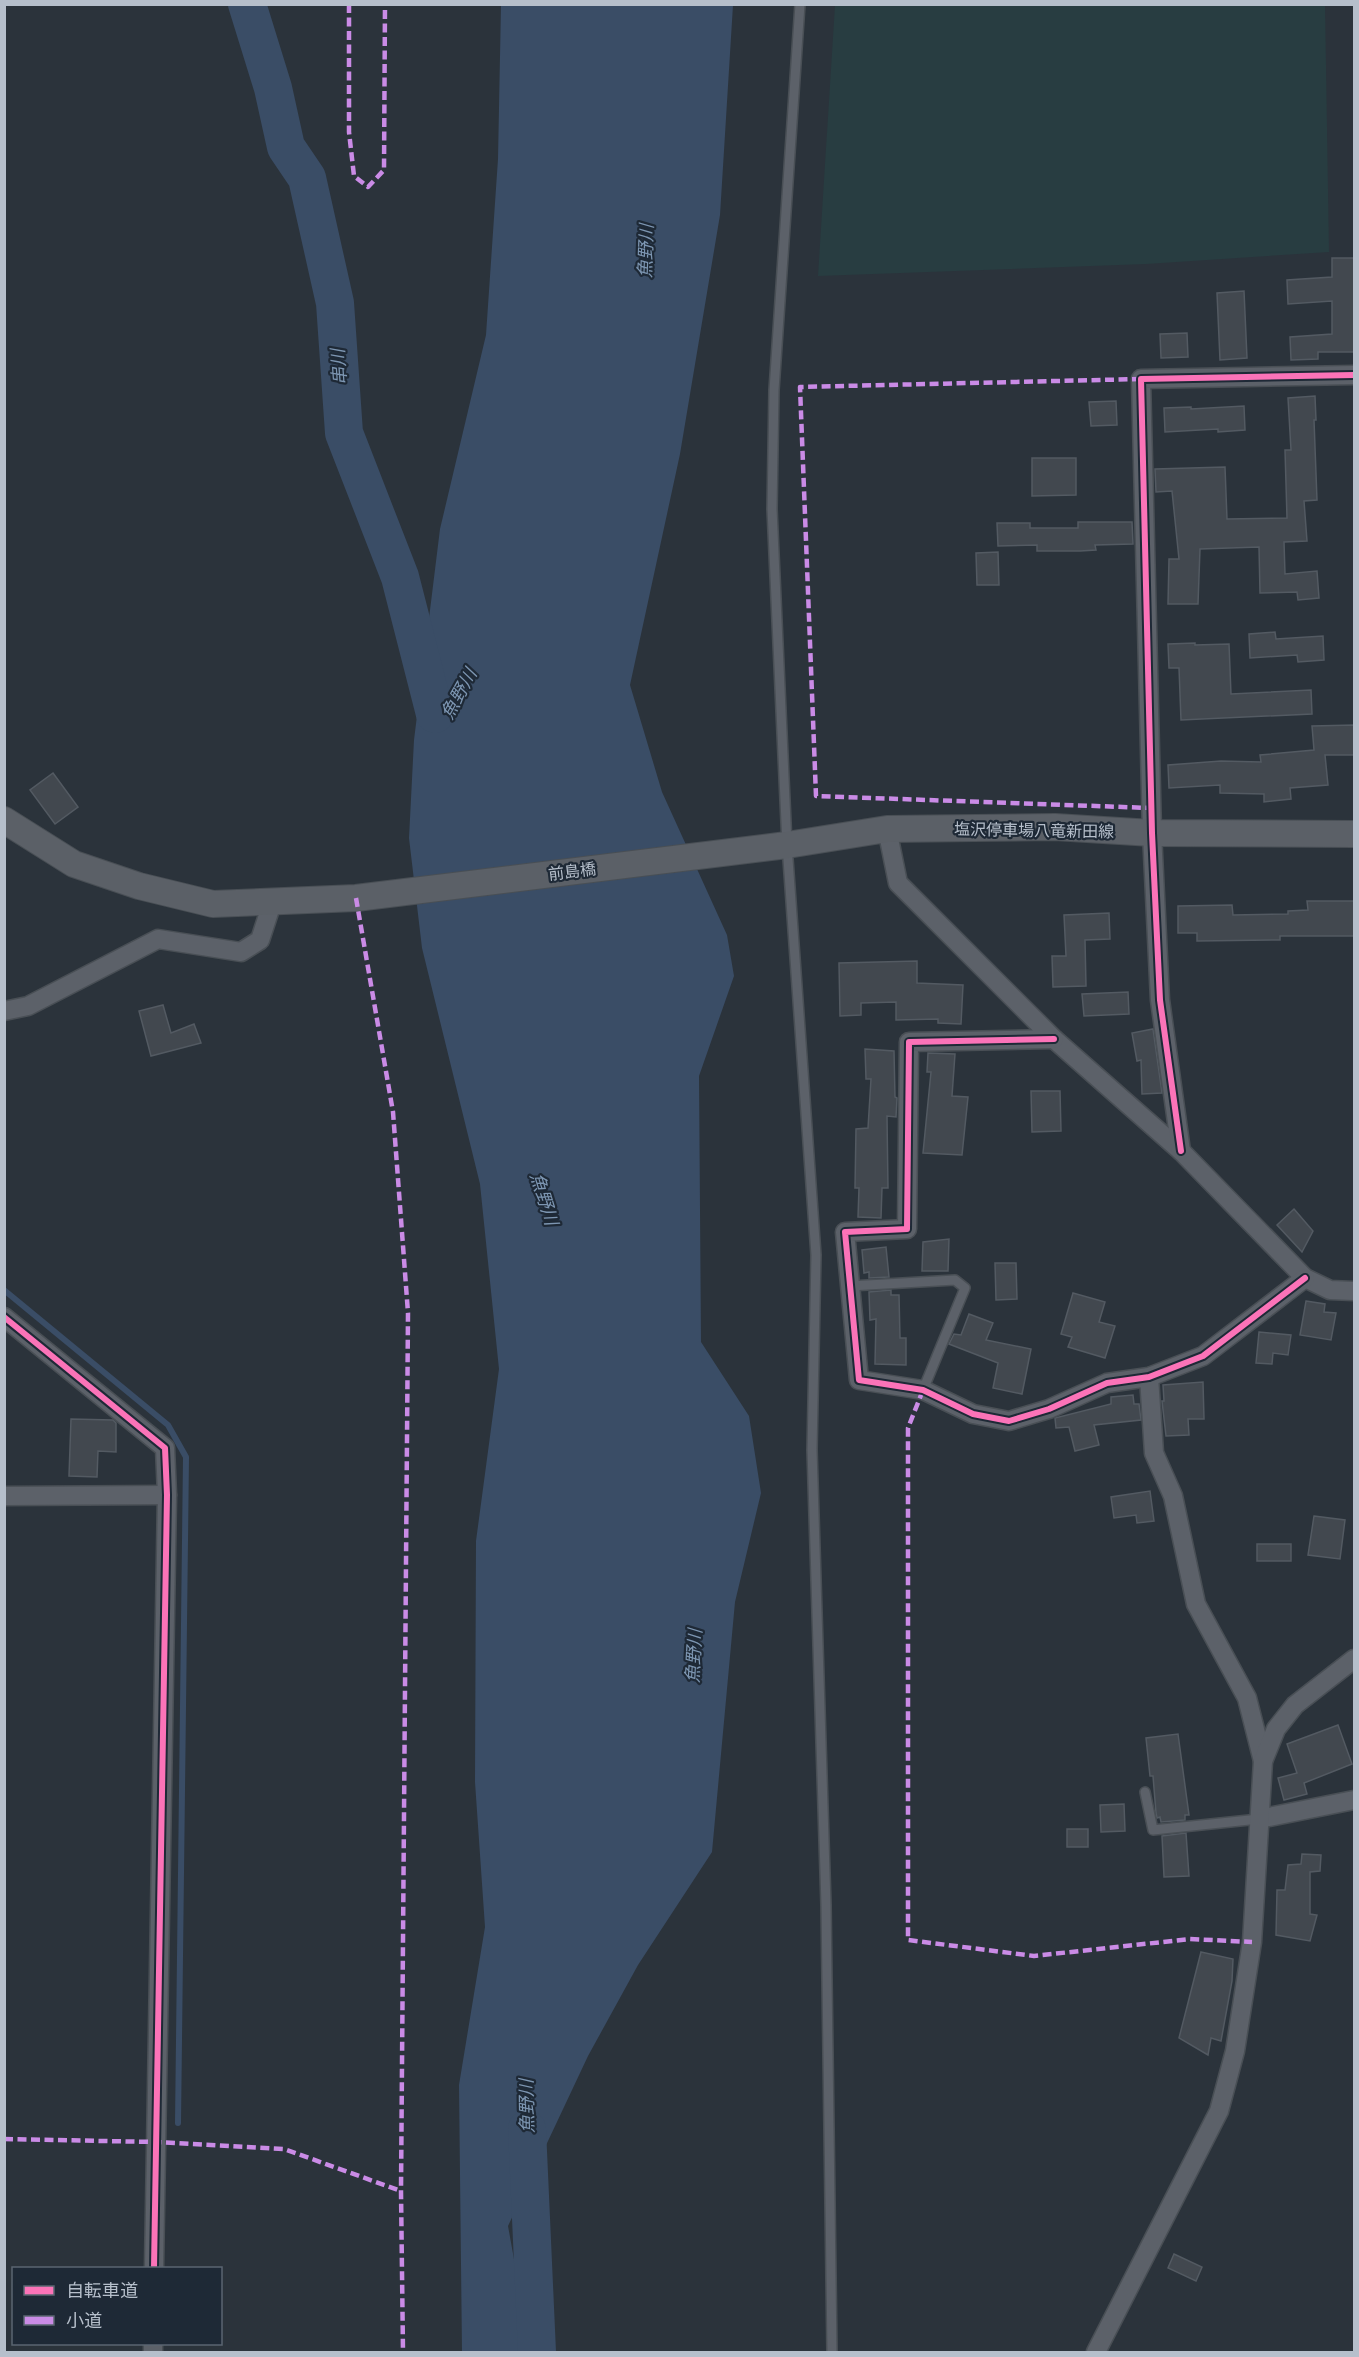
<svg xmlns="http://www.w3.org/2000/svg" width="1359" height="2357" font-family="Ubuntu,'Noto Sans JP',sans-serif">
	<style>
		.green { fill: #283d41 }
		.water { fill: #3a4d66 }
		.lines { fill: none; stroke-linecap: round; stroke-linejoin: round }
		.stream { stroke: #3a4d66; stroke-width: 6 }
		.river { stroke: #3a4d66; stroke-width: 38 }
		.building { fill: #42484f; stroke: #535a62; stroke-width: 1.5 }
		.lane-casing { stroke: #494f55; stroke-width: 12 }
		.street-casing { stroke: #494f55; stroke-width: 21 }
		.secondary-casing { stroke: #494f55; stroke-width: 28 }
		.lane { stroke: #5c6169; stroke-width: 9 }
		.street { stroke: #5c6169; stroke-width: 18 }
		.secondary { stroke: #5b6067; stroke-width: 26 }
		.quiet { stroke: #ca8be6; stroke-width: 4.5; stroke-dasharray: 9 4.5; stroke-linecap: butt }
		.cycleway-casing { stroke: #1e2936; stroke-width: 10 }
		.cycleway { stroke: #fb73b8; stroke-width: 6 }
		.labels { text-anchor: middle; stroke-width: 4.5; stroke-linejoin: round; paint-order: stroke }
		.street-label { font-size: 16px; fill: #b6bfcb; stroke: #1e2936 }
		.water-label { font-size: 18px; font-style: italic; fill: #7d96b2; stroke: #1e2936 }
	</style>
	<rect width="100%" height="100%" fill="#2b333b"/>
	<polygon class="green" points="835,5 1325,5 1329,252 1146,264 818,276"/>
	<polygon class="water" points="501,5 733,5 720,215 680,454 630,685 662,792 727,935 734,976 699,1076 701,1342 749,1416 761,1493 735,1602 712,1852 638,1965 588,2056 508,2226 521,2298 554,2352 462,2352 459,2085 485,1927 475,1782 476,1541 499,1369 480,1184 422,948 409,838 414,740 440,529 486,335 498,159"/>
	<g class="lines">
		<polyline class="stream" points="4,1290 168,1425 186,1457 178,2123"/>
		<g class="river">
			<polyline points="247,4 273,88 286,147 307,178 335,303 344,433 400,577 435,714"/>
			<polyline points="527,2129 537,2352"/>
		</g>
	</g>
	<g class="building">
		<polygon points="1332,258 1354,258 1354,352 1318,352 1318,359 1291,360 1290,337 1332,334 1332,301 1288,304 1287,280 1332,277"/>
		<polygon points="1244,291 1247,358 1220,360 1217,293"/>
		<polygon points="1187,333 1188,357 1161,358 1160,334"/>
		<polygon points="1315,396 1316,420 1314,420 1317,500 1304,501 1307,541 1284,542 1285,574 1317,571 1319,598 1298,600 1297,592 1260,593 1259,547 1200,549 1198,604 1168,604 1169,559 1179,559 1172,491 1156,492 1155,469 1225,467 1227,519 1287,518 1285,450 1291,450 1288,398"/>
		<polygon points="1116,401 1117,425 1091,426 1089,402"/>
		<polygon points="1244,406 1245,430 1218,432 1218,429 1165,432 1164,408 1191,407 1191,409"/>
		<polygon points="1032,458 1076,458 1076,495 1032,496"/>
		<polygon points="1078,522 1132,522 1133,544 1095,545 1096,550 1080,551 1037,551 1037,545 998,546 997,523 1030,523 1030,528 1078,528"/>
		<polygon points="998,552 999,585 977,585 976,553"/>
		<polygon points="1275,632 1276,639 1323,636 1324,660 1298,662 1297,655 1250,658 1249,634"/>
		<polygon points="1195,643 1195,645 1229,644 1231,694 1311,690 1312,714 1181,720 1179,668 1169,668 1168,644"/>
		<polygon points="1354,725 1354,755 1325,755 1328,785 1290,788 1291,799 1264,802 1264,794 1220,793 1220,785 1169,788 1168,765 1221,761 1261,762 1260,755 1314,750 1312,726"/>
		<polygon points="53,773 78,807 55,824 30,790"/>
		<polygon points="1307,901 1354,901 1354,936 1280,936 1280,940 1197,941 1197,933 1178,933 1178,906 1232,905 1233,915 1288,914 1288,911 1308,910"/>
		<polygon points="1109,913 1110,939 1085,940 1086,986 1053,987 1052,956 1066,956 1064,915"/>
		<polygon points="917,961 917,983 963,985 961,1024 938,1023 938,1019 896,1020 896,1002 861,1003 861,1015 840,1016 839,963"/>
		<polygon points="1128,992 1129,1014 1084,1016 1082,994"/>
		<polygon points="163,1005 171,1033 194,1024 201,1043 151,1056 139,1011"/>
		<polygon points="1153,1029 1162,1093 1142,1094 1141,1060 1137,1061 1132,1033"/>
		<polygon points="865,1049 894,1051 895,1097 897,1098 896,1117 887,1116 888,1188 882,1188 881,1218 858,1217 859,1188 855,1188 856,1129 868,1128 871,1079 866,1079"/>
		<polygon points="928,1053 955,1054 952,1096 968,1097 962,1155 923,1153 931,1072 927,1072"/>
		<polygon points="1031,1091 1060,1091 1061,1131 1032,1132"/>
		<polygon points="1294,1209 1313,1231 1302,1252 1277,1225"/>
		<polygon points="949,1239 948,1271 922,1271 923,1242"/>
		<polygon points="886,1247 889,1277 869,1278 869,1272 864,1273 862,1250"/>
		<polygon points="995,1263 1016,1263 1017,1299 996,1300"/>
		<polygon points="891,1290 891,1295 899,1295 900,1338 906,1338 906,1365 875,1364 876,1319 870,1320 869,1292"/>
		<polygon points="1073,1293 1105,1302 1099,1322 1115,1326 1105,1358 1068,1347 1072,1337 1061,1334"/>
		<polygon points="1306,1301 1325,1304 1324,1312 1336,1313 1331,1340 1300,1335"/>
		<polygon points="969,1314 993,1323 986,1340 1031,1349 1022,1394 993,1388 998,1363 949,1344 954,1334 961,1335"/>
		<polygon points="1259,1332 1291,1335 1288,1355 1273,1353 1272,1364 1256,1363"/>
		<polygon points="1203,1382 1204,1419 1188,1419 1189,1435 1166,1436 1162,1401 1164,1401 1163,1385"/>
		<polygon points="1133,1395 1134,1404 1139,1404 1141,1420 1094,1425 1099,1445 1075,1451 1069,1427 1056,1428 1055,1418 1111,1404 1111,1397"/>
		<polygon points="71,1419 113,1420 116,1423 116,1452 98,1451 97,1477 69,1476"/>
		<polygon points="1150,1491 1154,1521 1137,1523 1136,1515 1114,1518 1111,1497"/>
		<polygon points="1314,1516 1345,1520 1340,1559 1308,1555"/>
		<rect x="1257" y="1544" width="34" height="17"/>
		<polygon points="1338,1725 1352,1764 1304,1783 1307,1794 1284,1800 1278,1778 1297,1773 1287,1744"/>
		<polygon points="1178,1734 1189,1815 1185,1815 1185,1820 1161,1822 1160,1817 1157,1818 1156,1813 1153,1776 1150,1776 1146,1738"/>
		<polygon points="1124,1804 1125,1831 1101,1832 1100,1805"/>
		<rect x="1067" y="1829" width="21" height="18"/>
		<polygon points="1186,1833 1189,1876 1164,1877 1162,1836"/>
		<polygon points="1302,1854 1321,1855 1320,1871 1310,1872 1310,1914 1317,1915 1310,1941 1276,1935 1277,1890 1285,1890 1288,1865 1301,1864"/>
		<polygon points="1201,1952 1233,1959 1232,1981 1221,2041 1211,2038 1208,2055 1179,2038"/>
		<polygon points="1174,2254 1202,2267 1196,2281 1168,2268"/>
	</g>
	<g class="lines">
		<defs>
			<g id="lane">
				<polyline points="800,4 774,390 772,509 787,845 816,1255 812,1450 826,1905 832,2352"/>
				<polyline points="850,1286 955,1280 965,1288 923,1390"/>
				<polyline points="1145,1792 1153,1830 1259,1819"/>
			</g>
			<g id="street">
				<polyline points="887,829 898,883 1054,1039 1181,1151 1305,1278 1330,1290 1354,1291"/>
				<polyline points="4,1011 28,1006 158,939 241,952 260,940 272,903"/>
				<polyline points="1054,1039 909,1042 907,1229 845,1232 859,1380 923,1390 973,1414 1009,1421 1049,1409 1107,1383 1149,1377 1203,1356 1305,1278"/>
				<polyline points="1181,1151 1160,1000 1152,833 1141,379 1354,375"/>
				<polyline points="4,1317 165,1448 167,1495 154,2268"/>
				<polyline points="1149,1377 1154,1453 1173,1496 1196,1604 1247,1698 1263,1761"/>
				<polyline points="4,1496 167,1495"/>
				<polyline points="1259,1819 1354,1800"/>
				<polyline points="153,2352 153,2344"/>
				<polyline points="1096,2352 1219,2111 1235,2051 1252,1942 1263,1761 1276,1729 1295,1705 1354,1659"/>
			</g>
			<polyline id="secondary" points="4,820 74,864 139,886 213,904 356,898 787,845 887,829 1055,827 1152,833 1354,834"/>
		</defs>
		<use href="#lane" class="lane-casing"/>
		<use href="#street" class="street-casing"/>
		<use href="#secondary" class="secondary-casing"/>
		<use href="#lane" class="lane"/>
		<use href="#street" class="street"/>
		<use href="#secondary" class="secondary"/>
		<g class="quiet">
			<polyline points="349,4 349,132 354,176 368,187 384,170 385,4"/>
			<polyline points="1141,379 800,387 816,796 1151,808"/>
			<polyline points="356,898 393,1112 408,1313 401,2191 403,2352"/>
			<polyline points="923,1390 908,1428 908,1940 1034,1956 1190,1939 1252,1942"/>
			<polyline points="4,2139 155,2142 284,2149 401,2191"/>
		</g>
		<defs>
			<g id="cycleway">
				<polyline points="1054,1039 909,1042 907,1229 845,1232 859,1380 923,1390 973,1414 1009,1421 1049,1409 1107,1383 1149,1377 1203,1356 1305,1278"/>
				<polyline points="1181,1151 1160,1000 1152,833 1141,379 1354,375"/>
				<polyline points="4,1317 165,1448 167,1495 154,2268"/>
			</g>
		</defs>
		<use href="#cycleway" class="cycleway-casing"/>
		<use href="#cycleway" class="cycleway"/>
	</g>
	<g class="labels">
		<g class="street-label">
			<text transform="translate(1034 830) rotate(1)" y="6">塩沢停車場八竜新田線</text>
			<text transform="translate(572 871) rotate(-7)" y="6">前島橋</text>
		</g>
		<g class="water-label">
			<text transform="translate(646 251) rotate(-88)" y="6">魚野川</text>
			<text transform="translate(339 367) rotate(-94)" y="6">串川</text>
			<text transform="translate(459 694) rotate(-61)" y="6">魚野川</text>
			<text transform="translate(544 1199) rotate(73)" y="6">魚野川</text>
			<text transform="translate(694 1656) rotate(-87)" y="6">魚野川</text>
			<text transform="translate(527 2106) rotate(-91)" y="6">魚野川</text>
		</g>
	</g>
	<rect width="1359" height="2357" fill="none" stroke="#b6bfcb" stroke-width="12"/>
	<rect x="12" y="2267" width="210" height="78" fill="#1e2936" stroke="#5b6572" stroke-width="1.5"/>
	<rect x="24" y="2286" width="30" height="9" fill="#fb73b8" stroke="#5b6572" stroke-width="1.5"/>
	<text x="66" y="2297" font-size="18" fill="#b6bfcb">自転車道</text>
	<rect x="24" y="2316" width="30" height="9" fill="#ca8be6" stroke="#5b6572" stroke-width="1.5"/>
	<text x="66" y="2327" font-size="18" fill="#b6bfcb">小道</text>
</svg>
